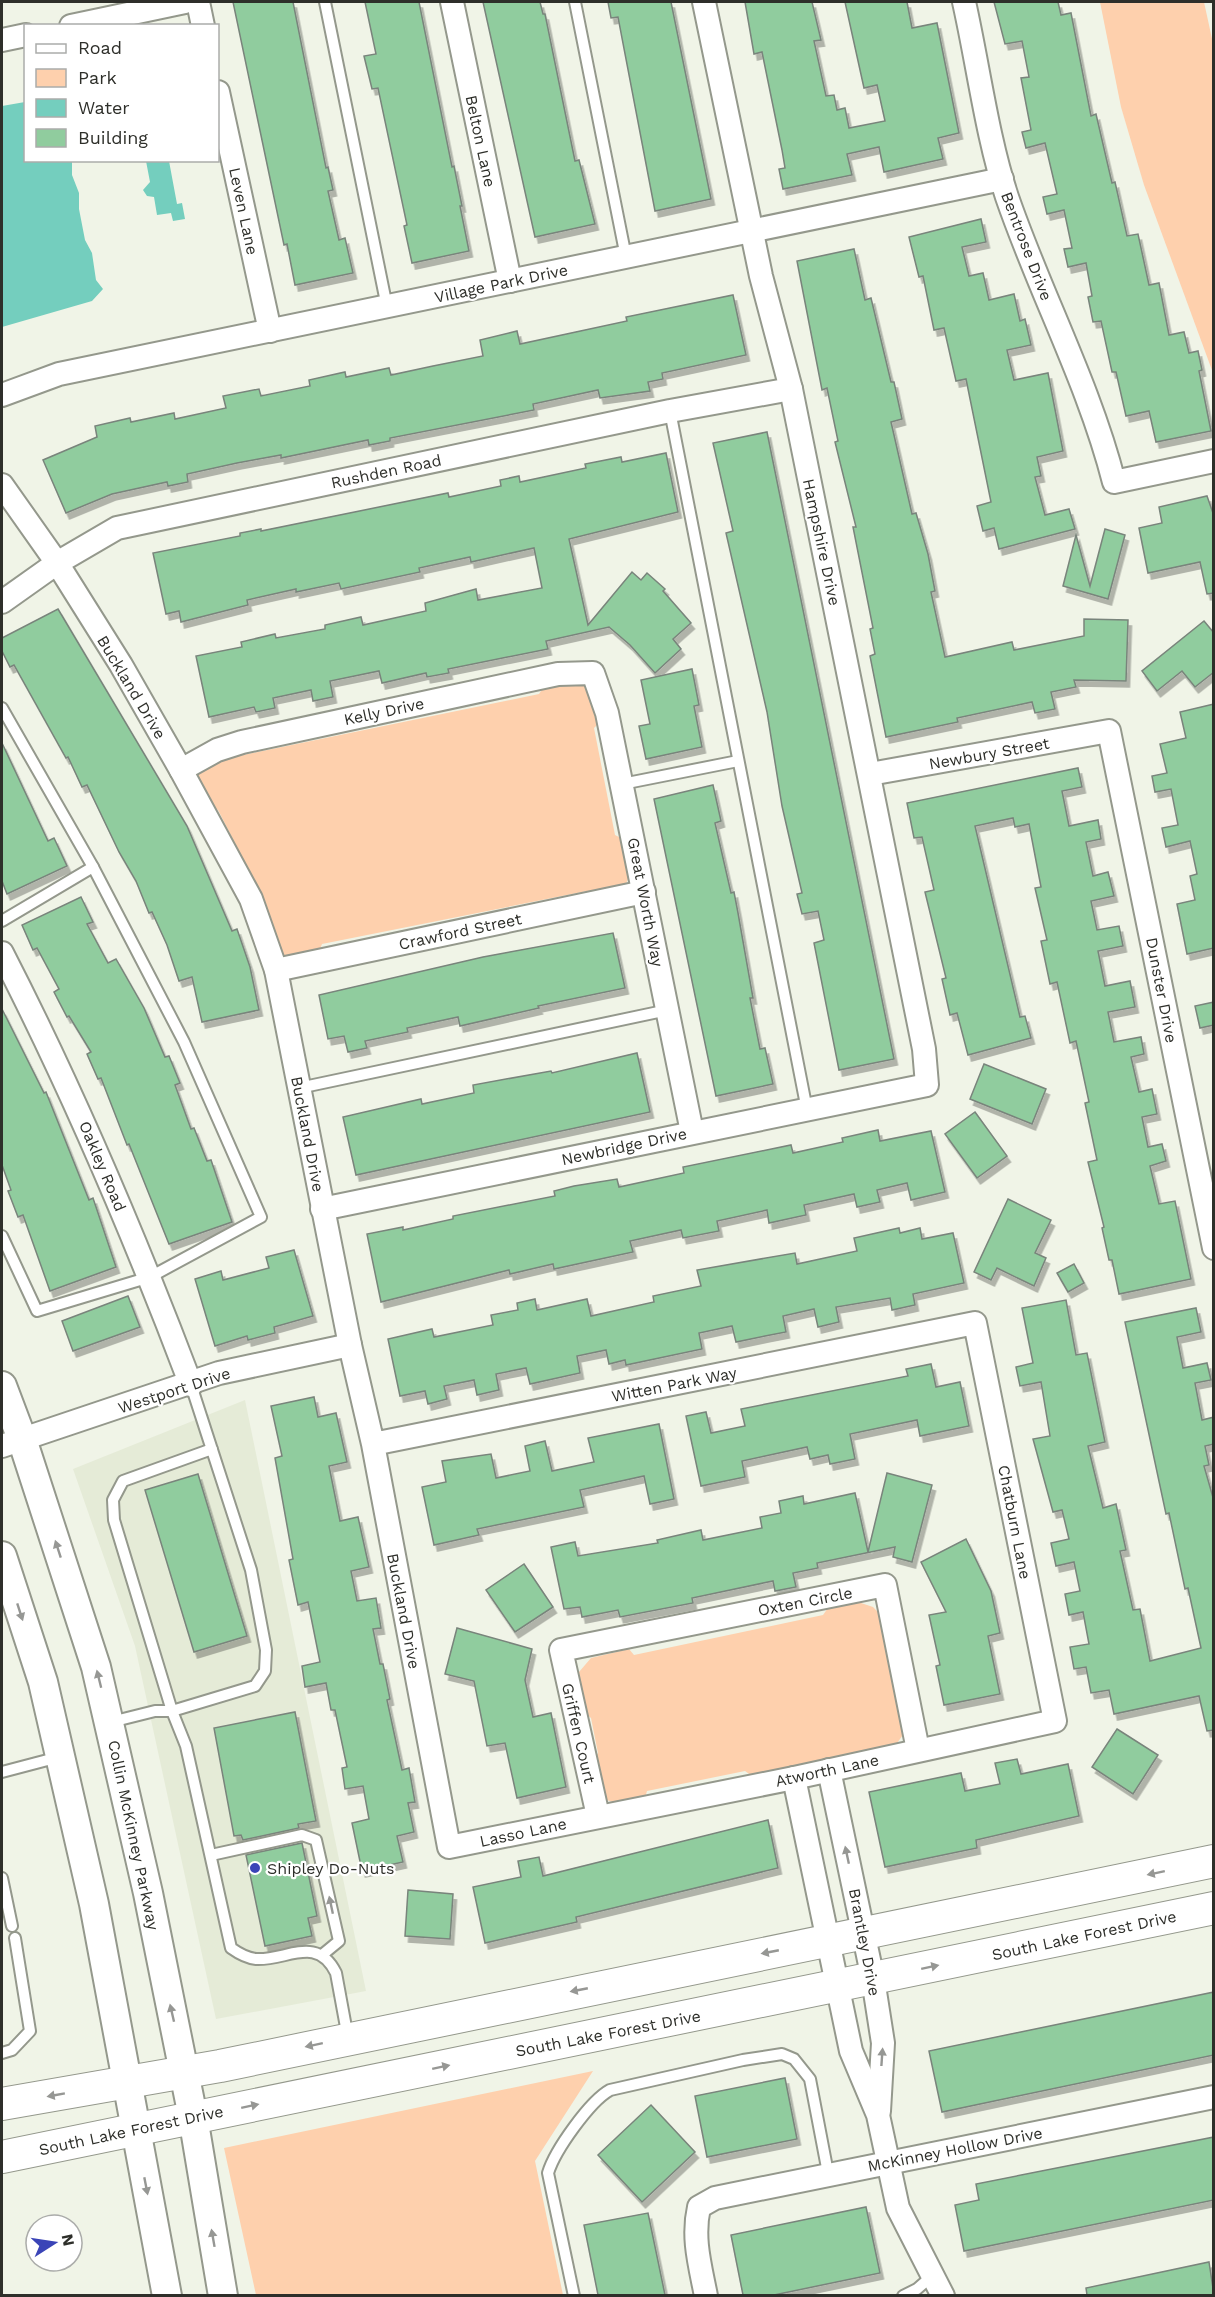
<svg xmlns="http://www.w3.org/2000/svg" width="1215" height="2297" font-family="'Work Sans',sans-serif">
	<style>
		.built { fill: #e5ebd7 }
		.green { fill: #fed0ad }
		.water { fill: #74cebe }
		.building { fill: #90cc9e; stroke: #79847b; stroke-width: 1.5; filter: url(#shadow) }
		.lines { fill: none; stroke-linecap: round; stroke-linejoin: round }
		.service-casing { stroke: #94988c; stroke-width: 14 }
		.minor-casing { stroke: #94988c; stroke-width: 26 }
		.tertiary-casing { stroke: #94988c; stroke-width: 32 }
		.secondary-casing { stroke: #94988c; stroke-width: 34 }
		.service { stroke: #fff; stroke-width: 10 }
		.minor { stroke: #fff; stroke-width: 22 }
		.tertiary { stroke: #fff; stroke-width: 28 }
		.secondary { stroke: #fff; stroke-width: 32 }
		.oneway { fill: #969794 }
		.poi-dot { fill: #3a44b7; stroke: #fff; stroke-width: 2 }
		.labels { text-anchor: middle; stroke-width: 4.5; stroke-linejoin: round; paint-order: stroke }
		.street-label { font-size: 16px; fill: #2e2f2a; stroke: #fff }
		.poi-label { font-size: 16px; fill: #2e2f2a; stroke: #fff; text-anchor: start }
	</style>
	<defs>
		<filter id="shadow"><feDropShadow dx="3.5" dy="6" stdDeviation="0" flood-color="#0004"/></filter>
	</defs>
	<rect width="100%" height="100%" fill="#f0f4e7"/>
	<polygon class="built" points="245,1400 366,1991 216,2019 135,1646 73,1469"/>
	<g class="green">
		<polygon points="1100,2 1204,2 1214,48 1213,373 1144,185 1121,107"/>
		<polygon points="581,683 588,688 600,722 594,728 615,835 623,839 630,874 624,889 600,896 587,891 322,944 318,954 288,959 278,954 263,915 267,906 218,810 205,802 196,778 199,771 227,755 238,756 539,694 545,685"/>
		<polygon points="858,1602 873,1607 879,1613 905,1732 895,1746 752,1776 745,1771 647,1791 645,1798 618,1804 604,1799 594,1759 598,1753 591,1718 585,1713 579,1672 591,1658 629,1649 634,1655 823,1615 828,1608"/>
		<polygon points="593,2071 535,2161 563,2295 256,2295 224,2148"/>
	</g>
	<g class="water">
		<polygon points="25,102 26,160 72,161 72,175 79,193 79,209 85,240 92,253 96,280 103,289 92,301 2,327 2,106"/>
		<polygon points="146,161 169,161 177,204 182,203 185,219 173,221 171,213 157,215 154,197 147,196 143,190 150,182"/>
	</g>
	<g class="building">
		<polygon points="233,2 293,2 326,168 328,167 333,190 328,191 339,240 345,238 353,273 295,285 287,244 284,245"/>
		<polygon points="365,2 419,2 452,167 454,166 462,206 460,206 469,251 412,263 404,226 407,225 378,88 372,89 364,56 376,54"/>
		<polygon points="483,2 540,2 543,14 545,14 575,161 579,160 595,224 535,237"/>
		<polygon points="608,2 671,2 711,199 655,211 618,17 611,18"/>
		<polygon points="745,2 812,2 821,40 814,41 826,96 834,95 837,110 845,108 849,128 885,121 877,85 864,88 845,2 907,2 912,28 937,23 959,133 938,138 943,159 884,172 879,147 847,154 852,175 783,189 779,169 785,168 782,150 762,52 754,54"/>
		<polygon points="994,2 1058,2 1061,15 1071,13 1091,116 1096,114 1112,183 1115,182 1127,236 1138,234 1149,285 1159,283 1169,335 1184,332 1189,353 1198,351 1202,370 1199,371 1211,431 1156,442 1149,411 1126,416 1116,372 1112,372 1101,321 1093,322 1088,297 1092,296 1086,263 1068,267 1064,249 1072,248 1064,210 1047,214 1043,197 1057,194 1045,143 1026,148 1022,132 1031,130 1021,78 1029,77 1022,41 1005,44"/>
		<polygon points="981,219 986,242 962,247 969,276 983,273 989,300 1014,294 1020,321 1025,319 1031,345 1007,350 1014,380 1048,373 1063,451 1037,457 1041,476 1035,477 1045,515 1069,509 1075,529 999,549 994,528 983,531 977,506 991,502 966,379 956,381 944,328 934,330 923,276 919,277 909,237"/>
		<polygon points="854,249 865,300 871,298 891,382 894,382 902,419 891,422 912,514 916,513 928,554 935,591 931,592 945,657 1012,642 1014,650 1084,636 1084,619 1128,620 1126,681 1074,680 1076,687 1051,692 1055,709 1035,713 1032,702 957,718 958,722 886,737 870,656 875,654 870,629 873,628 853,527 856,527 835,442 838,441 827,388 822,390 797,261"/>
		<polygon points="733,295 746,355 662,373 663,379 648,382 650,391 600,398 598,390 533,404 534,410 390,438 390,441 369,445 368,440 281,458 281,455 237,463 187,474 188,482 168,486 167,482 112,494 66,513 43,460 97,437 95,426 130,418 131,422 174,413 175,419 226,408 223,396 259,389 261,396 310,386 309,380 345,372 346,377 389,368 391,375 433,366 483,356 480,340 517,331 520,344 627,321 626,317"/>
		<polygon points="767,432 894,1059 839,1070 814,943 824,940 818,911 802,914 797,894 802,893 782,806 767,712 726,533 733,531 713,443"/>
		<polygon points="666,453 678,512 569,539 588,625 632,572 641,580 647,573 665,589 663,591 691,623 673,639 681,649 655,673 630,645 609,627 546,641 548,649 448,669 449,673 427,677 426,673 382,683 379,671 330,681 333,697 313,701 311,690 273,698 275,708 256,712 254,707 209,717 196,656 242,647 241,642 275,634 276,638 325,629 325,625 361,617 363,625 426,611 425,603 476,589 478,600 542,588 534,548 471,562 470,557 419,568 420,572 341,589 339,583 296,592 296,589 247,600 248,605 181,622 179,611 166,614 153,553 240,536 240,533 261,529 261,531 448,493 449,497 501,486 500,480 519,476 520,482 586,468 585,464 621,457 622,462"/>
		<polygon points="1207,496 1214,516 1214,593 1207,594 1200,562 1148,573 1139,528 1162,523 1159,507"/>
		<polygon points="1105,529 1125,535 1108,599 1063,586 1076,535 1090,586"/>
		<polygon points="58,609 187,826 232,931 237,929 250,967 259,1010 202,1022 192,977 179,981 167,945 152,912 149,913 136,881 119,852 87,785 82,787 68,757 66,758 14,665 10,667 2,651 2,638"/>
		<polygon points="1204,621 1214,633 1214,672 1195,687 1182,671 1157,691 1142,671"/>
		<polygon points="692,669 699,705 694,706 702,747 646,759 639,726 650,724 641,680"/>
		<polygon points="1214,704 1214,948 1187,954 1177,904 1195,900 1190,876 1197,874 1190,841 1166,847 1162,828 1178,825 1171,789 1155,792 1152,776 1167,773 1160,744 1186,738 1180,712"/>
		<polygon points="2,743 48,841 54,838 67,866 7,894 2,881"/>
		<polygon points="1078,768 1082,787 1062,791 1069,826 1098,820 1101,839 1086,842 1093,876 1108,872 1114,896 1091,901 1097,930 1119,926 1123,946 1098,951 1105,986 1130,981 1135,1007 1108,1012 1114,1042 1141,1037 1144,1054 1131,1057 1139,1092 1152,1089 1157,1114 1142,1117 1148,1147 1162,1144 1166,1161 1150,1166 1159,1204 1175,1201 1191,1279 1119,1294 1112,1260 1109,1260 1102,1228 1104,1227 1088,1162 1097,1160 1085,1103 1089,1102 1076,1041 1070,1043 1057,982 1050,984 1041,941 1047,940 1035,888 1041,887 1029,824 1015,827 1013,818 975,826 1020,1017 1025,1016 1031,1038 968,1055 957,1013 950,1015 942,979 946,978 925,892 934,890 922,837 914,838 907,803"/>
		<polygon points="713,785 721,821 715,823 731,893 734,892 738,913 753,998 750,998 760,1049 765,1048 773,1084 716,1096 654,799"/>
		<polygon points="81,897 93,922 87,924 108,963 116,959 144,1008 165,1057 169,1056 180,1083 175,1085 191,1129 194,1128 207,1161 211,1160 232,1222 169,1244 129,1144 127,1145 101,1078 98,1079 87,1054 91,1052 69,1016 67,1017 54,992 59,989 37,948 33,950 22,925"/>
		<polygon points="613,933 625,988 538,1006 539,1008 460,1026 458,1017 407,1028 408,1032 365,1041 367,1048 348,1052 344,1036 328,1039 319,995 483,957"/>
		<polygon points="1214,1002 1214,1025 1200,1028 1195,1006"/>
		<polygon points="2,1009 44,1093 46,1092 89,1200 93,1198 116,1267 50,1291 23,1215 18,1217 8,1191 11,1190 2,1165"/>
		<polygon points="637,1053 650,1112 356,1175 343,1117 421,1099 422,1104 474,1093 473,1085 551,1071 552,1073"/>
		<polygon points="984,1064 1046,1089 1032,1124 970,1099"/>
		<polygon points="975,1112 1007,1156 977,1178 945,1134"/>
		<polygon points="878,1130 880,1141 931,1131 945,1192 911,1200 907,1183 877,1190 880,1202 857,1207 854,1194 804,1205 806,1215 769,1223 767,1210 717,1221 719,1231 683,1238 681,1230 630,1241 633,1252 554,1269 553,1264 510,1274 509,1270 381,1302 367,1234 403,1227 403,1230 453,1219 453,1216 555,1196 554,1191 574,1186 617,1179 619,1187 684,1173 683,1167 791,1145 793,1153 843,1142 842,1138"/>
		<polygon points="1008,1199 1051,1220 1035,1253 1046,1258 1034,1286 997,1268 991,1280 974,1272"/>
		<polygon points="899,1228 900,1233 920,1228 922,1239 953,1233 964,1283 913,1294 915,1305 892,1310 890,1298 836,1307 839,1322 818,1327 814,1309 783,1316 786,1332 765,1336 736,1342 732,1326 699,1333 702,1349 626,1365 625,1360 609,1364 606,1350 577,1356 580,1373 530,1384 526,1368 496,1374 499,1390 477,1395 474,1380 444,1386 447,1399 428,1404 425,1391 400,1396 388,1339 432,1329 434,1337 493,1325 491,1315 518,1310 517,1303 535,1299 537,1310 587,1299 591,1316 654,1302 653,1296 701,1286 697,1270 795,1253 797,1264 857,1251 854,1238"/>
		<polygon points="294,1250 313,1316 274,1327 275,1333 248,1340 247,1336 215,1346 195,1279 221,1271 223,1280 269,1268 266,1257"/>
		<polygon points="1074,1264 1084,1283 1068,1292 1057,1273"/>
		<polygon points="128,1296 140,1327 73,1351 62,1321"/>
		<polygon points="1066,1300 1076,1355 1087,1353 1105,1442 1088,1446 1103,1508 1116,1504 1126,1550 1120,1551 1133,1610 1140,1609 1150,1661 1201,1648 1188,1588 1185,1589 1169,1513 1166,1514 1125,1322 1196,1308 1201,1332 1177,1337 1183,1368 1207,1363 1211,1380 1195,1383 1202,1420 1214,1417 1214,1444 1205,1446 1209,1465 1204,1466 1214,1501 1214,1730 1207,1731 1199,1696 1114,1714 1109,1690 1091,1693 1086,1667 1074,1669 1070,1647 1089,1644 1083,1612 1069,1615 1065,1594 1080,1591 1074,1562 1056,1566 1051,1543 1069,1539 1062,1510 1053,1512 1033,1439 1050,1436 1041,1382 1020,1386 1016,1367 1033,1363 1022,1308"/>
		<polygon points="931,1364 936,1387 960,1382 969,1426 920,1436 917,1420 850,1434 855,1459 830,1464 828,1455 810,1459 807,1447 742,1461 745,1477 701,1486 686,1416 706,1412 711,1433 745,1426 741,1409 908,1376 906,1369"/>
		<polygon points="314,1397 318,1417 336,1413 347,1462 329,1466 340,1521 358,1517 369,1567 351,1571 357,1601 376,1598 381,1628 373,1629 380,1664 383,1664 390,1699 387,1700 402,1770 409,1768 415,1802 408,1803 414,1832 397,1836 403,1862 362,1871 352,1823 369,1819 363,1786 345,1789 342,1768 347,1767 335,1710 331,1710 326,1683 305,1687 302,1666 320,1662 308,1602 298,1605 289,1560 293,1559 275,1458 282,1456 271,1406"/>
		<polygon points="659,1424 674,1499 650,1504 644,1476 580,1490 584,1507 477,1529 479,1535 434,1545 422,1487 446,1482 442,1461 491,1454 496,1478 530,1471 525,1446 545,1441 552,1471 594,1462 588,1438"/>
		<polygon points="887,1473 932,1485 912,1562 893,1557 895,1547 817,1563 818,1568 793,1573 796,1587 775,1591 773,1581 692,1598 693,1603 620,1617 618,1610 582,1617 580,1607 564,1609 551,1547 575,1542 578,1556 658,1543 657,1540 701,1530 703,1540 762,1528 760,1517 781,1513 779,1501 803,1496 804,1504 855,1493 868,1552"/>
		<polygon points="198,1474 247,1636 194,1652 145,1490"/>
		<polygon points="966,1539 991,1591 1000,1633 988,1636 1000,1694 944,1705 936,1666 940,1665 929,1615 946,1612 921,1562"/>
		<polygon points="524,1564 553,1607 515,1632 486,1590"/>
		<polygon points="457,1628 532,1649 525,1680 533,1717 551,1713 566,1787 517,1798 505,1743 487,1746 474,1681 445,1674"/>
		<polygon points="295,1712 316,1821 298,1824 299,1828 243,1840 241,1835 234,1836 214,1728"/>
		<polygon points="1117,1729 1158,1755 1133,1794 1092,1767"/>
		<polygon points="1017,1759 1021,1774 1068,1764 1079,1816 976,1840 977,1848 885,1867 869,1792 961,1773 965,1791 1000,1784 995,1763"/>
		<polygon points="768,1820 778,1868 576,1917 577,1922 485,1943 473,1887 521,1877 518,1861 539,1857 543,1876"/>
		<polygon points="302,1843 317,1916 308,1918 312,1936 265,1946 246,1855"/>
		<polygon points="408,1890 453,1894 450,1939 405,1936"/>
		<polygon points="1214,1992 1214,2055 942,2112 929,2051"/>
		<polygon points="785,2078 797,2139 707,2157 695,2096"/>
		<polygon points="651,2105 695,2152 642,2202 598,2155"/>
		<polygon points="1214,2137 1214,2200 964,2251 955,2205 979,2200 976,2184"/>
		<polygon points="866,2207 880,2273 774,2295 743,2295 731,2235"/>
		<polygon points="648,2213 665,2295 598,2295 584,2225"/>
		<polygon points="1209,2262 1214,2295 1087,2295 1086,2288"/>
	</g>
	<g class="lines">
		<defs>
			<g id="service">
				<polyline points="325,2 387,307"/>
				<polyline points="575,2 626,257"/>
				<polyline points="670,411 807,1110"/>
				<polyline points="2,708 93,867 184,1042 261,1217 150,1277 37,1311 2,1236"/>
				<polyline points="622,784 738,761"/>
				<polyline points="2,921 93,867"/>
				<polyline points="299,1088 668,1010"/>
				<polyline points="191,1385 251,1570 266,1650 265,1671 255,1686 172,1711 114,1520 113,1500 123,1481 212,1449"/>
				<path d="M111,1722L155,1711H172L186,1746L231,1948C238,1953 246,1958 256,1959C286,1961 317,1934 336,1973L348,2038"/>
				<polyline points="2,1772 59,1757"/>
				<polyline points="211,1855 302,1835 316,1840 339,1941 322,1955"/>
				<polyline points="2,1878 12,1926"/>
				<polyline points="2,2053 12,2050 30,2031 15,1938"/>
				<path d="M574,2296L548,2173C555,2150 590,2101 610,2090L743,2060L782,2054L794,2059L810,2079L828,2173"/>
				<polyline points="903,2296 917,2289 932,2276"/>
			</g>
			<g id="minor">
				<polyline points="198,2 203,26"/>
				<polyline points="452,2 510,281"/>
				<path d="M964,2C978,64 987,137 1007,197C1040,293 1089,384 1114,482L1214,461"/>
				<polyline points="71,26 185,2"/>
				<polyline points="2,40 26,35"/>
				<polyline points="218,92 270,331"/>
				<polyline points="2,395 59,374 1002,179"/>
				<polyline points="2,485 57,563 121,665 181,770 251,899 276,970 350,1345 373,1444 449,1847 794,1778 1055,1721 975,1323 373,1444"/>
				<polyline points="2,602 57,563 117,528 670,411 791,389"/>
				<polyline points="181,770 217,750 242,742 558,674 593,673 607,713 692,1132"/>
				<polyline points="870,774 1109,731 1214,1248"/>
				<path d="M2,953C74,1093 135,1237 191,1385"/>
				<polyline points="276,970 644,892"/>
				<polyline points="322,1209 927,1085 924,1049 791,389 761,276 704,2"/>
				<polyline points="2,1446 219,1373 350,1345"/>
				<polyline points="829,1770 873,1979 883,2043 879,2111"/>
				<polyline points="794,1778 851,2051 878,2115 898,2208 943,2296"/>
				<polyline points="598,1816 561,1650 885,1585 918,1750"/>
				<path d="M706,2296C700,2265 692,2238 699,2207L715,2198L1214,2097"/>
			</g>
			<g id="tertiary">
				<polyline points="2,1386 22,1439 96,1667 148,1893 193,2117 223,2296"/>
				<polyline points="2,1556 43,1682 94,1904 167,2296"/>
			</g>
			<g id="secondary">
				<polyline points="2,2104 220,2066 1214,1861"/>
				<polyline points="2,2157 1214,1908"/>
			</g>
		</defs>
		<use href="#service" class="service-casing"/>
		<use href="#minor" class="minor-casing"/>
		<use href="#tertiary" class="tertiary-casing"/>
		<use href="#secondary" class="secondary-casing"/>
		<use href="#service" class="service"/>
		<use href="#minor" class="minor"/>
		<use href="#tertiary" class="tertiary"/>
		<use href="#secondary" class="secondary"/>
	</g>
	<defs><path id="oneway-solid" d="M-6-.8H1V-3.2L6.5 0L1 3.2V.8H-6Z" transform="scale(1.5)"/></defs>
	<g class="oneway">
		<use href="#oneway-solid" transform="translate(58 1549) rotate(-108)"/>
		<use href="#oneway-solid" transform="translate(20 1612) rotate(72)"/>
		<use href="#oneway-solid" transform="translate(99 1679) rotate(-104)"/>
		<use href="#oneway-solid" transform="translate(847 1855) rotate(-102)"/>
		<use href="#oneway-solid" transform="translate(1156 1873) rotate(168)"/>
		<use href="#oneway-solid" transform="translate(331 1905) rotate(-102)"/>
		<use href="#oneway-solid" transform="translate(770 1952) rotate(169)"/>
		<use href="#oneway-solid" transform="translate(930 1967) rotate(-12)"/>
		<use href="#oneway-solid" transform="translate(579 1990) rotate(169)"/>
		<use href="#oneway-solid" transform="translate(172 2013) rotate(-103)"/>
		<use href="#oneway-solid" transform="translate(314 2045) rotate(168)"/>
		<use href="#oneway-solid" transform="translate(882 2057) rotate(-86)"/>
		<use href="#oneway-solid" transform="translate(441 2067) rotate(-12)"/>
		<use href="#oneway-solid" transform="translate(56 2095) rotate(170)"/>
		<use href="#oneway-solid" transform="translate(250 2106) rotate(-12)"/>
		<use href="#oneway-solid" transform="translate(146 2186) rotate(79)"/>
		<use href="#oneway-solid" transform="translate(213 2238) rotate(-100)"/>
	</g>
	<circle class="poi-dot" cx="255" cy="1868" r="6"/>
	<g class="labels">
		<g class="street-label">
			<text transform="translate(481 141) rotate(78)" y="6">Belton Lane</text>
			<text transform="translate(244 211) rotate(78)" y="6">Leven Lane</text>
			<text transform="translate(1027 246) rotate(69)" y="6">Bentrose Drive</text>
			<text transform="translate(501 283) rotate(-12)" y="6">Village Park Drive</text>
			<text transform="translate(386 471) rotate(-12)" y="6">Rushden Road</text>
			<text transform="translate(822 542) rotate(78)" y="6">Hampshire Drive</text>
			<text transform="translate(132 687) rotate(59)" y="6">Buckland Drive</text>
			<text transform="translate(384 711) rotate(-12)" y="6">Kelly Drive</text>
			<text transform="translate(989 753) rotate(-10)" y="6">Newbury Street</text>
			<text transform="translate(646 902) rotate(79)" y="6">Great Worth Way</text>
			<text transform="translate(460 931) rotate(-12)" y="6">Crawford Street</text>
			<text transform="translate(1162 990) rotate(79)" y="6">Dunster Drive</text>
			<text transform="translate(308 1134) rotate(79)" y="6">Buckland Drive</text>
			<text transform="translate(624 1146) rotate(-12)" y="6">Newbridge Drive</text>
			<text transform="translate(103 1166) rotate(67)" y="6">Oakley Road</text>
			<text transform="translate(674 1384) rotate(-11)" y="6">Witten Park Way</text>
			<text transform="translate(174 1390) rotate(-18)" y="6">Westport Drive</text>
			<text transform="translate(1015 1522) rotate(79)" y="6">Chatburn Lane</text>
			<text transform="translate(805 1601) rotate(-11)" y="6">Oxten Circle</text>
			<text transform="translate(404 1611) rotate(79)" y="6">Buckland Drive</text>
			<text transform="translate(579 1733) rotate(77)" y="6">Griffen Court</text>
			<text transform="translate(827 1770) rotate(-12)" y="6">Atworth Lane</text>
			<text transform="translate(523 1832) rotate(-12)" y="6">Lasso Lane</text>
			<text transform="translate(134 1835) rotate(78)" y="6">Collin McKinney Parkway</text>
			<text transform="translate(1084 1935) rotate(-12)" y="6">South Lake Forest Drive</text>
			<text transform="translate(865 1942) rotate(79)" y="6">Brantley Drive</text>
			<text transform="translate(608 2033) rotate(-11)" y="6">South Lake Forest Drive</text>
			<text transform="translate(131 2130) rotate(-12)" y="6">South Lake Forest Drive</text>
			<text transform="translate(955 2149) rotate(-11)" y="6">McKinney Hollow Drive</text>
		</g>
		<g class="poi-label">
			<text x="267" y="1874">Shipley Do-Nuts</text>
		</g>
	</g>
	<rect width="1215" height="2297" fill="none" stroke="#2e2f2a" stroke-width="6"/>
	<rect x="24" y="24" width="195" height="138" fill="#ffffff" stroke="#abacaa" stroke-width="1.5"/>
	<rect x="36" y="44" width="30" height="9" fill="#ffffff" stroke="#abacaa" stroke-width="1.5"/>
	<text x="78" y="54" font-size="18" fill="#2e2f2a">Road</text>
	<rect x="36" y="69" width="30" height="18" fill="#fed0ad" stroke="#abacaa" stroke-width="1.5"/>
	<text x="78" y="84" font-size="18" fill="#2e2f2a">Park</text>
	<rect x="36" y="99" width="30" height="18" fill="#74cebe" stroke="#abacaa" stroke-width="1.5"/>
	<text x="78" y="114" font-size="18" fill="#2e2f2a">Water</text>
	<rect x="36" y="129" width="30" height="18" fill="#90cc9e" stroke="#abacaa" stroke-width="1.5"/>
	<text x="78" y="144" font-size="18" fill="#2e2f2a">Building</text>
	<g transform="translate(54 2243) rotate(78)"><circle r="28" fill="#ffffff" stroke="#abacaa" stroke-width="1.5"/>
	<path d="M0-4.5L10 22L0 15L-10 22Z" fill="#3a44b7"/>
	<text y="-9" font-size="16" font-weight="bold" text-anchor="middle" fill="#2e2f2a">N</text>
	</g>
</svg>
